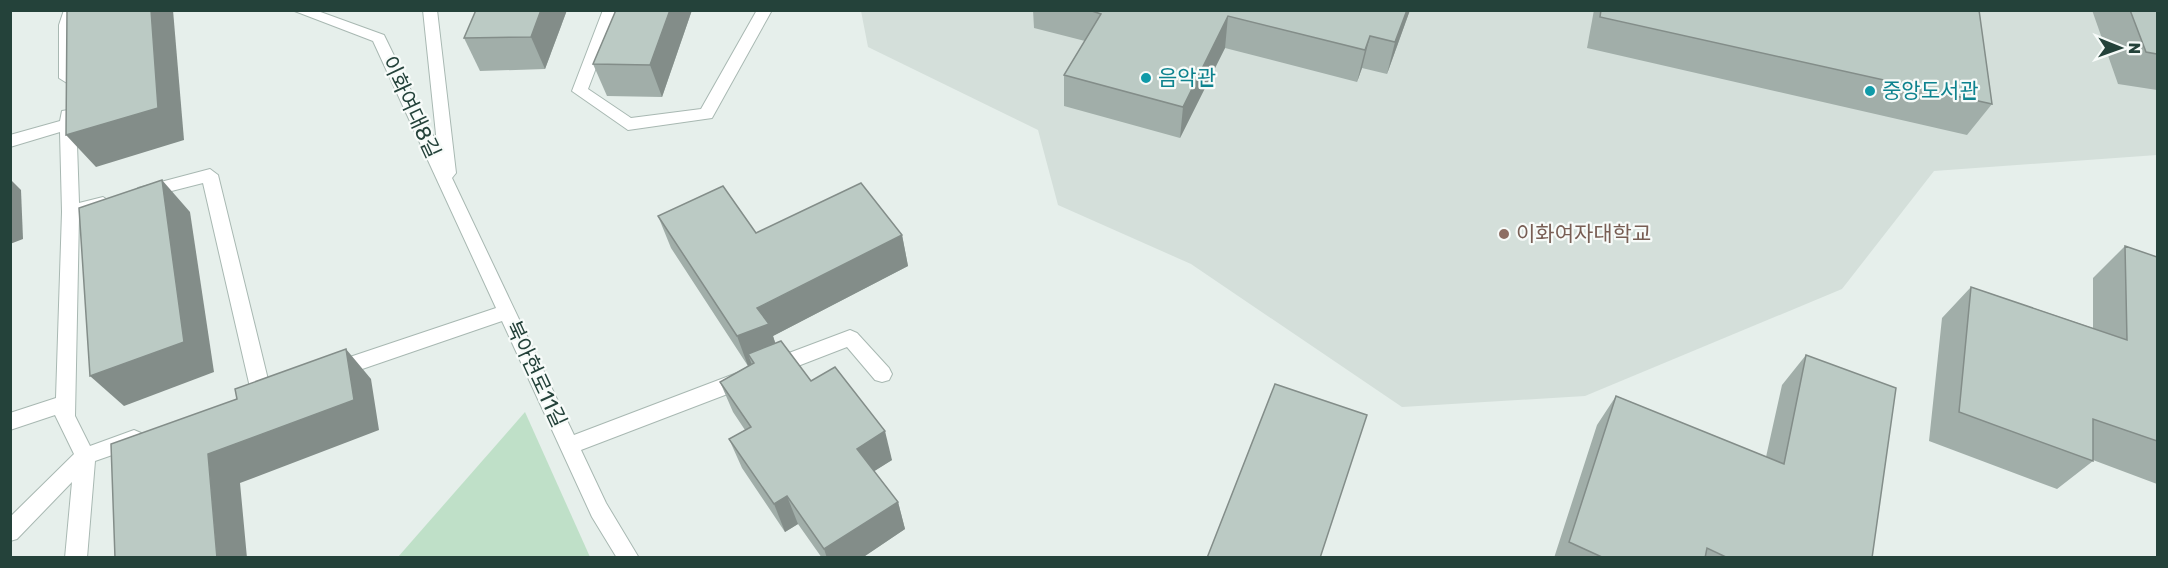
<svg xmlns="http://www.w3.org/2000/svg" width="2168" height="568" font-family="Rubik,'Noto Sans KR',sans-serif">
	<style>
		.built { fill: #d4dfda }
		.green { fill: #bfe0c8 }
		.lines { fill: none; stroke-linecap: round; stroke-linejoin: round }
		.minor-casing { stroke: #a8b8b2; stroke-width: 2 }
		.minor { fill: #fff; fill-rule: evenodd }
		.wall { fill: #a1aea9 }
		.shaded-wall { fill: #838d89 }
		.building { fill: #bbcac4; stroke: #838d89; stroke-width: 1.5 }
		.culture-dot { fill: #0f9aa8; stroke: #f7fbf9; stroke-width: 2 }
		.education-dot { fill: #8d6e63; stroke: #f7fbf9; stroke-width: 2 }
		.labels { text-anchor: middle; stroke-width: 4.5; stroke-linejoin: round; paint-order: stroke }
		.culture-label { font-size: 21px; fill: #0d838f; stroke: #f7fbf9; text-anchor: start }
		.street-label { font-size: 21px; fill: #24423a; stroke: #f7fbf9 }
		.education-label { font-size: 21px; fill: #785e54; stroke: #f7fbf9; text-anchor: start }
	</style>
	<rect width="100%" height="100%" fill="#e6efeb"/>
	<polygon class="built" points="861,11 2157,11 2157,155 1934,171 1842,289 1585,396 1402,407 1191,264 1058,205 1038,130 868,47"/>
	<polygon class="green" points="525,412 590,557 398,557"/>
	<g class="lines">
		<defs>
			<g id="minor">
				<polygon points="64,10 79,10 73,25 75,78 67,83 59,78 59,25"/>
				<polygon points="292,10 315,10 384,35 437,144 423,10 437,10 456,173 452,178 574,435 737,373 744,371 751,373 754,379 751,385 581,450 606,503 639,558 617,558 592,517 502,321 336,378 329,376 326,370 329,364 496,308 373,41"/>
				<polygon points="603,10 618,10 588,89 631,118 701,109 757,10 772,10 712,118 628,130 572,91"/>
				<polygon points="68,110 76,115 79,203 103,197 112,203 109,207 79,216 75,416 90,446 134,430 141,433 144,439 141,445 95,461 87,558 65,558 72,482 17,539 10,541 10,517 74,454 55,415 10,430 10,413 56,398 62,212 60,132 10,147 10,135 60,121 62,111"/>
				<polygon points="210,169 218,175 272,396 269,402 262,404 255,402 252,396 203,183 144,198 136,192 138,188"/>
				<polygon points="850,330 857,333 889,368 892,374 889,380 882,382 875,380 847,347 772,376 765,374 762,368 765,362"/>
			</g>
		</defs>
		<use href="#minor" class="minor-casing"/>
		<use href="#minor" class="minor"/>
	</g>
	<g class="wall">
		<polygon points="567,10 545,69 480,71 464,38"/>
		<polygon points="616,10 692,10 662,97 607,96 593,64"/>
		<polygon points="1033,10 1410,10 1387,74 1362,68 1357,82 1225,48 1180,138 1064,106 1064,75 1085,41 1034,28"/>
		<polygon points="1594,10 1979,10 1992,104 1967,135 1587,48"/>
		<polygon points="2092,10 2157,10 2157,90 2118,84"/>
		<polygon points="658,216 756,233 902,235 908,266 773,336 775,343 811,381 892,460 874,471 898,502 905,529 862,558 822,558 798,524 785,532 742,468 729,439 745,430 733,412 720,382 748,366 671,248"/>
		<polygon points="2125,246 2157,257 2157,484 2093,460 2093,461 2057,489 1929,441 1942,318 1971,287 2093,328 2093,278"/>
		<polygon points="1806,355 1872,558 1554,558 1597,425 1616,396 1766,457 1782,385"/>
	</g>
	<g class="shaded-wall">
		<polygon points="151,10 173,10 184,140 96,167 66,135"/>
		<polygon points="541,10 567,10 545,69 531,37"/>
		<polygon points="670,10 692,10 662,97 650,65"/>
		<polygon points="1407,10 1410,10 1387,74 1395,42"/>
		<polygon points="1228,16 1225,48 1180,138 1183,107"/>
		<polygon points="1370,36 1362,68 1357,82 1365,50"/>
		<polygon points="10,179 21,190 23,239 10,244"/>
		<polygon points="162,180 190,212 214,372 124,406 90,376"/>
		<polygon points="902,235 908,266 773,336 779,354 748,354 752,365 748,366 737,336 757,308"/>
		<polygon points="346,349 371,379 379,430 240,483 247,558 217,558 208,454"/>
		<polygon points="885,431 892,460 865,477 857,449"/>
		<polygon points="787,496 798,524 785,532 774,504"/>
		<polygon points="898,502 905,529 862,558 827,558 824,549"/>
	</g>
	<g class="building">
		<polygon points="67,10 151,10 158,108 66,135"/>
		<polygon points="476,10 541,10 531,37 464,38"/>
		<polygon points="616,10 670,10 650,65 593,64"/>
		<polygon points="1089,10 1407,10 1395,42 1370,36 1365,50 1228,16 1183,107 1064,75 1101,14"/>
		<polygon points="1601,10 1979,10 1992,104 1600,17"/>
		<polygon points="2130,10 2157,10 2157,54 2146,52"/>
		<polygon points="162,180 184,342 90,376 79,208"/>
		<polygon points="861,183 902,235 757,308 769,324 737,336 658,216 723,186 756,233"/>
		<polygon points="2125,246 2157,257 2157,441 2093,419 2093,461 1959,412 1971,287 2127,340"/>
		<polygon points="781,341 811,381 835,367 885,431 857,449 898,502 824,549 787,496 774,504 729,439 751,427 720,382 754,363 748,354"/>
		<polygon points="346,349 354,400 208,454 217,558 115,558 111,444 237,399 235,389"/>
		<polygon points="1806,355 1896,388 1872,558 1728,558 1707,548 1705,558 1604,558 1569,542 1616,396 1784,464"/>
		<polygon points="1275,384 1367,415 1320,558 1207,558"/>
	</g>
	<g class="culture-dot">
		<circle cx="1146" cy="78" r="6"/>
		<circle cx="1870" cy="91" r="6"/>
	</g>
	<circle class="education-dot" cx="1504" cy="234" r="6"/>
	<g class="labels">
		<g class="culture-label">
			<text x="1158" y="85">음악관</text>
			<text x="1882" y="98">중앙도서관</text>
		</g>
		<g class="street-label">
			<text transform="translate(411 107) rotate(65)" y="7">이화여대8길</text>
			<text transform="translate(536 374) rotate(65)" y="7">북아현로11길</text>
		</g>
		<g class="education-label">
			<text x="1516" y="241">이화여자대학교</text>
		</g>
	</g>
	<rect width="2168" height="568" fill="none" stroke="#24423a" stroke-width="24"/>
	<g transform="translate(2120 48) rotate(91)" stroke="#f7fbf9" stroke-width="4.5" paint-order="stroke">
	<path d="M0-4.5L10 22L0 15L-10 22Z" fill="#24423a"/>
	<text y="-9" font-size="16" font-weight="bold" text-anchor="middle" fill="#24423a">N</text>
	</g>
</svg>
